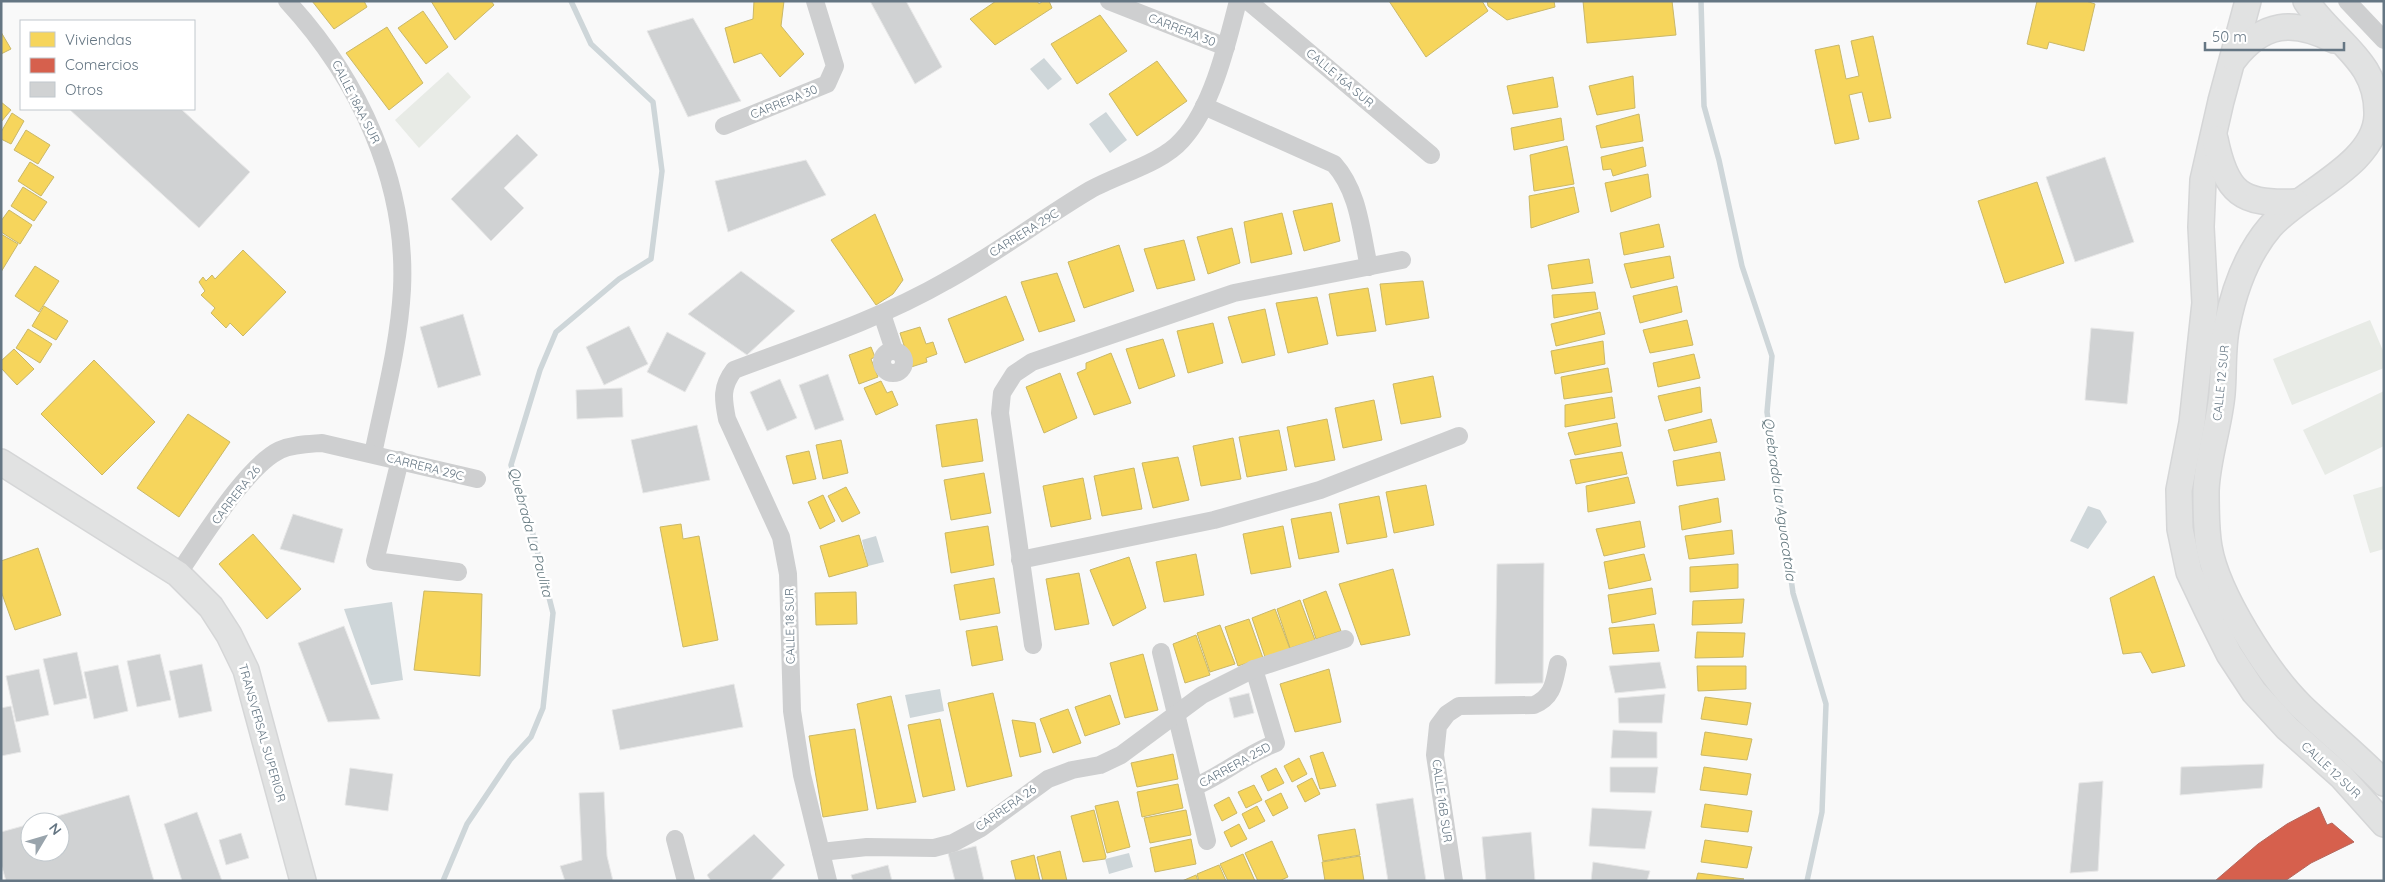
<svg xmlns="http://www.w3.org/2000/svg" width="2385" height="882" font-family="Quicksand,sans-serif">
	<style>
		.green { fill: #e8ebe6 }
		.water { fill: #ced6d9 }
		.homes { fill: #f6d55c; stroke: #cab868 }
		.shops { fill: #d6604d; stroke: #b4675d }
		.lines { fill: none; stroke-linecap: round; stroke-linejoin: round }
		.stream { stroke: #ced6d9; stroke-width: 5.5 }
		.building { fill: #d0d2d3; stroke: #e8e8e8 }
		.secondary-casing { stroke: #d5d6d7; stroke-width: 28 }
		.minor { stroke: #cecfd0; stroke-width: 18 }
		.secondary { stroke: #e1e2e2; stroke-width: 25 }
		.labels { text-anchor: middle; stroke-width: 5; stroke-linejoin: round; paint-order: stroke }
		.street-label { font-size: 12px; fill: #657683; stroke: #fff }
		.water-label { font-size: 14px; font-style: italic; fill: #60757c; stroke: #fff }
	</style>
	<rect width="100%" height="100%" fill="#f9f9f9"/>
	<g class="green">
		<polygon points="448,72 471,97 419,148 395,120"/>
		<polygon points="2370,320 2384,353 2384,368 2292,405 2273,359"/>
		<polygon points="2384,391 2384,446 2325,475 2303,430"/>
		<polygon points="2384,486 2384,549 2370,553 2353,495"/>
	</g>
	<g class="water">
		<polygon points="1044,58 1062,79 1048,90 1030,69"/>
		<polygon points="1106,112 1127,140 1110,153 1089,124"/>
		<polygon points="2088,506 2100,510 2107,522 2088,549 2070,541"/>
		<polygon points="876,536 884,562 868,566 862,540"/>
		<polygon points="392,602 403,680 371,685 344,609"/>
		<polygon points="940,689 944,711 910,718 905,695"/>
		<polygon points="1129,853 1133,867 1109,874 1105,859"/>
	</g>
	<g class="homes">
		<polygon points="312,1 364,1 367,7 334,29"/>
		<polygon points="431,1 491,1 494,5 455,40"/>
		<polygon points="754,1 784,1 781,26 804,54 780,77 761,53 734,63 725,28 753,19"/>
		<polygon points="996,1 1037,1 1039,4 1043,1 1049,1 1052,8 995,45 970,19"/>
		<polygon points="1389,1 1482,1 1488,11 1426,57"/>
		<polygon points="1487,1 1554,1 1555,7 1507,20 1488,6"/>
		<polygon points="1583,1 1672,1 1676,35 1587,43"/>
		<polygon points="2037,1 2086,1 2095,4 2084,51 2049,42 2047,49 2027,44"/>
		<polygon points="423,11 448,47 426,64 398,28"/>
		<polygon points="1100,15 1127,51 1077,84 1051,44"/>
		<polygon points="387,27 423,83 389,110 346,53"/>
		<polygon points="1,32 11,49 1,54"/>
		<polygon points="1873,36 1891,118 1869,122 1862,92 1849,95 1859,139 1835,144 1815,50 1839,45 1846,79 1859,76 1851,41"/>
		<polygon points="1157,61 1187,101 1137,136 1109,94"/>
		<polygon points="1633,76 1635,108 1597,115 1589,86"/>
		<polygon points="1553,77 1558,107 1513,114 1507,86"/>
		<polygon points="1,102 11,110 1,122"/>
		<polygon points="12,113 24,121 11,144 1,139 1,132"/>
		<polygon points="1639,114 1643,141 1601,148 1596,126"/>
		<polygon points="1561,118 1564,140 1514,150 1511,128"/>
		<polygon points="26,130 50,145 38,164 14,150"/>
		<polygon points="1567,146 1574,184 1534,191 1530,155"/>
		<polygon points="1643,147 1646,166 1613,176 1611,169 1603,170 1601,157"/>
		<polygon points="30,162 54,177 41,196 18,181"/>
		<polygon points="1648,174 1651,197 1611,212 1605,183"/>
		<polygon points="2037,182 2064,263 2005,283 1978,201"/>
		<polygon points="23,187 47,202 34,221 11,206"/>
		<polygon points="1574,187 1579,212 1531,228 1529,196"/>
		<polygon points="1332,203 1340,241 1304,251 1293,211"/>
		<polygon points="9,210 32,225 20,244 1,232 1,221"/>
		<polygon points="1282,213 1292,254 1251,263 1244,222"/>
		<polygon points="875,214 903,280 893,294 876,305 831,240"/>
		<polygon points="1659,224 1664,247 1624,255 1620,233"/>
		<polygon points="1232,228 1240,263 1208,274 1197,237"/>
		<polygon points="1,234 18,244 1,272"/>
		<polygon points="1184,240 1195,280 1157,289 1144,249"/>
		<polygon points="1119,245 1134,291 1084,308 1068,262"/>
		<polygon points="243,250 286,292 243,336 230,323 226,328 211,313 215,308 201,295 205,291 199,282 203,277 206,281 212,275 215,279"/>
		<polygon points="1670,256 1674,278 1631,288 1624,264"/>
		<polygon points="1589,259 1593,283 1552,289 1548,265"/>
		<polygon points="35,266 59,281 39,312 15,296"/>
		<polygon points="1057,273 1075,321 1039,332 1021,282"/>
		<polygon points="1423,281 1429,318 1386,325 1380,284"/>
		<polygon points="1677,286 1682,312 1640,323 1633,296"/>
		<polygon points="1368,288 1376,331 1337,336 1329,294"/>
		<polygon points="1595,292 1598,309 1554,318 1552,295"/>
		<polygon points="1006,296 1024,340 965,363 948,319"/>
		<polygon points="1317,297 1328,344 1288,353 1276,303"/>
		<polygon points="44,306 68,321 56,340 32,326"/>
		<polygon points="1265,309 1275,355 1242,363 1228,317"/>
		<polygon points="1600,312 1605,334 1556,346 1551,324"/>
		<polygon points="1687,320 1693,345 1650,353 1643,330"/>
		<polygon points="1213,323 1223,363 1188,373 1177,331"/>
		<polygon points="920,327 926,344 933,342 937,354 926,358 927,362 911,367 900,333"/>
		<polygon points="28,329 52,344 40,363 16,348"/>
		<polygon points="1163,339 1175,376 1139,389 1126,349"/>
		<polygon points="1603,341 1605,364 1555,374 1551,351"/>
		<polygon points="871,347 875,357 871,359 878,377 859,384 849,355"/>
		<polygon points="14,349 34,369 17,385 1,368 1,361"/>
		<polygon points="1111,353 1131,403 1094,415 1077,373 1086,369 1086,363"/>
		<polygon points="1694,354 1700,378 1658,387 1653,363"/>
		<polygon points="94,360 155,422 102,475 41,414"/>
		<polygon points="1608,368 1612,392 1564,399 1561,377"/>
		<polygon points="1060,373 1077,418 1044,433 1026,387"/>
		<polygon points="1433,376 1441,417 1401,424 1393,384"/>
		<polygon points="881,381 887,393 892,391 898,405 876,415 864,388"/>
		<polygon points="1700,387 1702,412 1665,421 1658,396"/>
		<polygon points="1612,397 1615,418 1565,427 1565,405"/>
		<polygon points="1374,400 1382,440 1343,448 1335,408"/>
		<polygon points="188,414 230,442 179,517 137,488"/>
		<polygon points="977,419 983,461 942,467 936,425"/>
		<polygon points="1327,419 1335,460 1295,467 1287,427"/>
		<polygon points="1711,419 1717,442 1674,451 1668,430"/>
		<polygon points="1617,423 1621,446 1575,455 1568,433"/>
		<polygon points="1279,430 1287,470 1247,477 1239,437"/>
		<polygon points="1233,438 1241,479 1201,486 1193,446"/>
		<polygon points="841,440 848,473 823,479 816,445"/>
		<polygon points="809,451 816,479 793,484 786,456"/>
		<polygon points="1622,452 1627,474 1576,484 1570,460"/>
		<polygon points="1720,452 1725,480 1677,486 1673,461"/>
		<polygon points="1178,457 1189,500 1153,508 1142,463"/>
		<polygon points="1134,468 1142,509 1102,516 1094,476"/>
		<polygon points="984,473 991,513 951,520 944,480"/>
		<polygon points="1628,477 1635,503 1588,512 1586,486"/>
		<polygon points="1083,478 1091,519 1051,527 1043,486"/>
		<polygon points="1426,485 1434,525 1394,533 1386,492"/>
		<polygon points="846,487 860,513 842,522 828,496"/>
		<polygon points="823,495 835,521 820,529 808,502"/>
		<polygon points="1379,496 1387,537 1347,544 1339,504"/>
		<polygon points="1718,498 1721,522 1682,530 1679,506"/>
		<polygon points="1331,512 1339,552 1299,559 1291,519"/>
		<polygon points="1640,521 1645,547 1604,556 1596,529"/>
		<polygon points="681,524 683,539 699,536 718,640 683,647 660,527"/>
		<polygon points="988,526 994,565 951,573 945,533"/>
		<polygon points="1283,526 1291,567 1251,574 1243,534"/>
		<polygon points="1732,530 1734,554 1689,559 1685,536"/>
		<polygon points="253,534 301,589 267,619 219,564"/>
		<polygon points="859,535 868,566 829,577 820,546"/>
		<polygon points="38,548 61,615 15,630 1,591 1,561"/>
		<polygon points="1196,554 1204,595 1164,602 1156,562"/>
		<polygon points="1644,554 1651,580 1609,589 1604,562"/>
		<polygon points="1129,557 1146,608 1113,626 1090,570"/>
		<polygon points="1738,564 1738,588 1690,592 1690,567"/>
		<polygon points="1393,569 1410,635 1361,645 1339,584"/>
		<polygon points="1079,573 1089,624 1055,630 1046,579"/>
		<polygon points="2154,576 2185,666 2152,673 2141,652 2123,654 2110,598"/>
		<polygon points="994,578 1000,613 960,620 954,585"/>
		<polygon points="1652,588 1656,614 1612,623 1608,595"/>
		<polygon points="424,591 482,594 480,676 414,670"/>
		<polygon points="1326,591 1341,631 1316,639 1303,600"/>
		<polygon points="856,592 857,624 816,625 815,593"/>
		<polygon points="1744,599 1742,623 1692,625 1693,601"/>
		<polygon points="1300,600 1315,640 1290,648 1277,609"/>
		<polygon points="1275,609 1290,649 1265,657 1252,618"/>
		<polygon points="1249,619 1263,658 1238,666 1225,627"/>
		<polygon points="1654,624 1659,651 1613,654 1609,628"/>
		<polygon points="1220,625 1235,664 1210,672 1197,633"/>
		<polygon points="997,626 1003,660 972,666 966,631"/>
		<polygon points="1697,632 1745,633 1743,657 1695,658"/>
		<polygon points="1196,635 1210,675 1185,683 1173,644"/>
		<polygon points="1143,654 1158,710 1125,718 1110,663"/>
		<polygon points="1697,666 1746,666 1746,689 1698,691"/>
		<polygon points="1329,669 1341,722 1295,732 1280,684"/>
		<polygon points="993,693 1012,776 967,787 948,703"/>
		<polygon points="1110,695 1120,724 1085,736 1075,707"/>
		<polygon points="891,696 916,802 877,809 857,704"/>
		<polygon points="1705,697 1751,703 1747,725 1701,719"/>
		<polygon points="1068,709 1081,743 1053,753 1040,719"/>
		<polygon points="940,719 955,790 923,797 908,725"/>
		<polygon points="1012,720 1035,723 1041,752 1020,757"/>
		<polygon points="855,729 868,810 823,817 809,736"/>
		<polygon points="1705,732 1752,739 1747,760 1701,755"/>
		<polygon points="1323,752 1336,786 1320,789 1310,756"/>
		<polygon points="1173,754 1178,779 1137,787 1131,763"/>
		<polygon points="1299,758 1307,774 1292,782 1284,766"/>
		<polygon points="1704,767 1751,774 1747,795 1700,790"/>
		<polygon points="1276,768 1284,783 1268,791 1261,776"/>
		<polygon points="1312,778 1320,794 1305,802 1297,786"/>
		<polygon points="1178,784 1183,808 1142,817 1137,792"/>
		<polygon points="1254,785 1262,800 1246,808 1238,792"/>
		<polygon points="1281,793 1288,808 1273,816 1265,801"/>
		<polygon points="1229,797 1237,813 1222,821 1214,805"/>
		<polygon points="1118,801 1130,847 1107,853 1095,806"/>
		<polygon points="1705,804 1752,811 1748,832 1701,827"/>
		<polygon points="1257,806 1265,821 1249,829 1242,814"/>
		<polygon points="1094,810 1106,857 1105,859 1083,862 1071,816"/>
		<polygon points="1186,810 1191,835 1150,843 1144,818"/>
		<polygon points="1239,824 1247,839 1231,847 1224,832"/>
		<polygon points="1355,829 1360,855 1323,861 1318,835"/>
		<polygon points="1191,839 1196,864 1155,872 1150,848"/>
		<polygon points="1705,840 1752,847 1747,868 1701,862"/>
		<polygon points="1272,841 1288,877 1279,881 1258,881 1245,853"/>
		<polygon points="1060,851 1067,881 1043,881 1037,857"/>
		<polygon points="1243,854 1255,881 1228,881 1220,864"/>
		<polygon points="1034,855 1040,881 1016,881 1011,861"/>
		<polygon points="1360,856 1364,881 1325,881 1322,862"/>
		<polygon points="1219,865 1226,881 1199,881 1197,874"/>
		<polygon points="1698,873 1744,879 1696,881"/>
		<polygon points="1196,875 1198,881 1182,881"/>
	</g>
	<polygon class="shops" points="2319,807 2327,825 2332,823 2354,842 2311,863 2285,881 2215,881 2258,844 2287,824"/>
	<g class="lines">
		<g class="stream">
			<polyline points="1701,1 1704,106 1719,160 1742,266 1772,356 1767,412 1793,593 1826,704 1822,812 1807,881"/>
			<polyline points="443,881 467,824 510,760 531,737 543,708 553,613 527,511 511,465 540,370 556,332 619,279 651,259 662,171 653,102 591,44 571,1"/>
		</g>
	</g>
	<g class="building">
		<polygon points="870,1 906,1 942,67 915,84"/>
		<polygon points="693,18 741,101 688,117 647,31"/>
		<polygon points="69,109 181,109 250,172 199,228"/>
		<polygon points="517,134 538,155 504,188 524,208 491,241 451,199"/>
		<polygon points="2105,157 2134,242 2075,262 2046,177"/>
		<polygon points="806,160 826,195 728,232 715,181"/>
		<polygon points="741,271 795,311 747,355 688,314"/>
		<polygon points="463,314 481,375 438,388 420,327"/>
		<polygon points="629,326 648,364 604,385 586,347"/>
		<polygon points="2091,328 2134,332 2127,404 2085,400"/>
		<polygon points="667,332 706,353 685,392 647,372"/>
		<polygon points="828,374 844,420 815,430 799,385"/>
		<polygon points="780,379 797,418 767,431 750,392"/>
		<polygon points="622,388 623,417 577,419 576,390"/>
		<polygon points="697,425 710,480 643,493 631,440"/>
		<polygon points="293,514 343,529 334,563 280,549"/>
		<polygon points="1544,563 1543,683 1495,684 1497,564"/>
		<polygon points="344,626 380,719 328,722 298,643"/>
		<polygon points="77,652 87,698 54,705 43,659"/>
		<polygon points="160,654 171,700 137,707 127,661"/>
		<polygon points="1660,662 1666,688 1615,693 1609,666"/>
		<polygon points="202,664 212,711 179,718 169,671"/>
		<polygon points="118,665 128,711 94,719 84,672"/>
		<polygon points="39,669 49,715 16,722 6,676"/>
		<polygon points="734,684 743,727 620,750 612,710"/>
		<polygon points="1249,693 1254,713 1234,718 1229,698"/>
		<polygon points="1665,694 1662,723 1619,723 1618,698"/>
		<polygon points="11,706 21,752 1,756 1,708"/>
		<polygon points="1613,730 1657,732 1657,758 1611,758"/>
		<polygon points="2264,764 2262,788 2180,795 2181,767"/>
		<polygon points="1610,767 1658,767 1655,793 1610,792"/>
		<polygon points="350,768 393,774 388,811 345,805"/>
		<polygon points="2103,781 2098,871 2070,873 2079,783"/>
		<polygon points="604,792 607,856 613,881 565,881 560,866 582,860 579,793"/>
		<polygon points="129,795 154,881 6,881 1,864 1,832 30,824 30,852 60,852 60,822 37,822"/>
		<polygon points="1413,798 1426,881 1388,881 1376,804"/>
		<polygon points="1592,808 1652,811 1645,849 1589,846"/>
		<polygon points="197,812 222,881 182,881 164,824"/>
		<polygon points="1531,832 1535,881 1486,881 1482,837"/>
		<polygon points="241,833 249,858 226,865 219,840"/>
		<polygon points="754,834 785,865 770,881 711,881 707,875"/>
		<polygon points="976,846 984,881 955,881 948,853"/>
		<polygon points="1593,862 1650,871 1647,881 1591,881"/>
		<polygon points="888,865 892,881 853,881 851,875"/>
	</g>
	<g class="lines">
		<defs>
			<g id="secondary">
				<polyline points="2248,1 2221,101 2203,180 2201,227 2205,303 2192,423 2179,490 2180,529 2189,572 2208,612 2229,654 2254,692 2287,728 2341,776 2384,824"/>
				<path d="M2306,1C2334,43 2379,60 2377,116C2375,165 2299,193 2270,227C2247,254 2234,290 2227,325C2222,347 2224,372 2222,394C2219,427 2207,459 2206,491C2206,509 2206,530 2209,547C2217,594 2268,674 2302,707C2329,733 2358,756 2384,783"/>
				<path d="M2234,59C2263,22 2293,19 2334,40"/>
				<path d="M2215,139C2226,193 2241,205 2296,202"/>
				<polyline points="1,462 178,574 211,607 229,635 246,670 303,881"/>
			</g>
		</defs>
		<use href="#secondary" class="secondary-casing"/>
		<g class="minor">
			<path d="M287,1C359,79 407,182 402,289C399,345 384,400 373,454"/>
			<polyline points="1109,1 1226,47"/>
			<polyline points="1248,1 1431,155"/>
			<polyline points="2347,1 2384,40"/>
			<path d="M1204,106L1334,164C1359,192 1361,231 1369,267"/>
			<polyline points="724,126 827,84 835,66 815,1"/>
			<polyline points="882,314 894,350"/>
			<circle cx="893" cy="362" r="11"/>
			<polyline points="400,460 375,561 458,572"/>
			<polyline points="1020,560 1214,520 1320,490 1459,436"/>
			<path d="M178,574C201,541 246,466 280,450C294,444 308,444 322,443L477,479"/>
			<polyline points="1033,645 1000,413 1002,393 1014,374 1032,362 1234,293 1402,260"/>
			<polyline points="1161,652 1207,841"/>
			<path d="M1194,787C1223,775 1246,754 1276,743L1254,669"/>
			<polyline points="675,839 686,881"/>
			<polyline points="821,852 867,847 934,848 953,843 981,828 1048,779 1072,770 1100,765 1121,755 1202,695 1254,669 1345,639"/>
			<path d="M828,881L802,775L792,711L788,574L781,537L727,419C723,399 721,387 734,370C806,343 880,319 946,281C996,254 1041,219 1090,190C1118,174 1161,164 1182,140C1212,108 1227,44 1238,1"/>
			<path d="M1454,881L1435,755L1438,726L1447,714L1459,706L1534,705C1553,697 1554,683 1558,664"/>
		</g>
		<use href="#secondary" class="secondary"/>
	</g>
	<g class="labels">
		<g class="street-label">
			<text transform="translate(1182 30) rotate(21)" y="4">CARRERA 30</text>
			<text transform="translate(1340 78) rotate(40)" y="4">CALLE 16A SUR</text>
			<text transform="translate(356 102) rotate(63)" y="4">CALLE 18AA SUR</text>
			<text transform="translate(784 102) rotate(-22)" y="4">CARRERA 30</text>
			<text transform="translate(1024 233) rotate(-32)" y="4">CARRERA 29C</text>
			<text transform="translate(2221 383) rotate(-84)" y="4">CALLE 12 SUR</text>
			<text transform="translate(425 467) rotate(14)" y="4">CARRERA 29C</text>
			<text transform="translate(236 495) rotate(-52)" y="4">CARRERA 26</text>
			<text transform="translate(790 626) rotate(-91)" y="4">CALLE 18 SUR</text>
			<text transform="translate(262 733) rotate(74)" y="4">TRANSVERSAL SUPERIOR</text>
			<text transform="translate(1235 765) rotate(-29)" y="4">CARRERA 25D</text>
			<text transform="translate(2331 770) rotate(43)" y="4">CALLE 12 SUR</text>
			<text transform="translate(1442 801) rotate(82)" y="4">CALLE 16B SUR</text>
			<text transform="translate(1006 808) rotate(-35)" y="4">CARRERA 26</text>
		</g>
		<g class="water-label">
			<text transform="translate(1780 499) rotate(82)" y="5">Quebrada La Aguacatala</text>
			<text transform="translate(531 532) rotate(75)" y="5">Quebrada La Paulita</text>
		</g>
	</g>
	<rect width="2385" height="882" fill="none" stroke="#657683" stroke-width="5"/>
	<rect x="20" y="20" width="175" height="90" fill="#ffffff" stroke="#c1c8cd"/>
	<rect x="30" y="32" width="25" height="15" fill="#f6d55c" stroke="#c1c8cd"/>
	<text x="65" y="45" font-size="15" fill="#657683">Viviendas</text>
	<rect x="30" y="58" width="25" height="15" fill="#d6604d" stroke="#c1c8cd"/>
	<text x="65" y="70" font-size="15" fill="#657683">Comercios</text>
	<rect x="30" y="82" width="25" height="15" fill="#d0d2d3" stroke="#c1c8cd"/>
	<text x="65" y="95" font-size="15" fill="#657683">Otros</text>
	<g transform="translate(45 837) rotate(52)"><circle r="24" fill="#ffffff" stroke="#c1c8cd"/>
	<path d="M0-4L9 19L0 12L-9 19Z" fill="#99a4ac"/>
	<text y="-8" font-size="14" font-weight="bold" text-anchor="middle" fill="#657683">N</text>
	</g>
	<path d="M2205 42v8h139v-8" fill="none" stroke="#657683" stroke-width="2.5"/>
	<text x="2212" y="42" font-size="15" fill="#657683" stroke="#ffffff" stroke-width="4" paint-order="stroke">50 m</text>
</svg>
